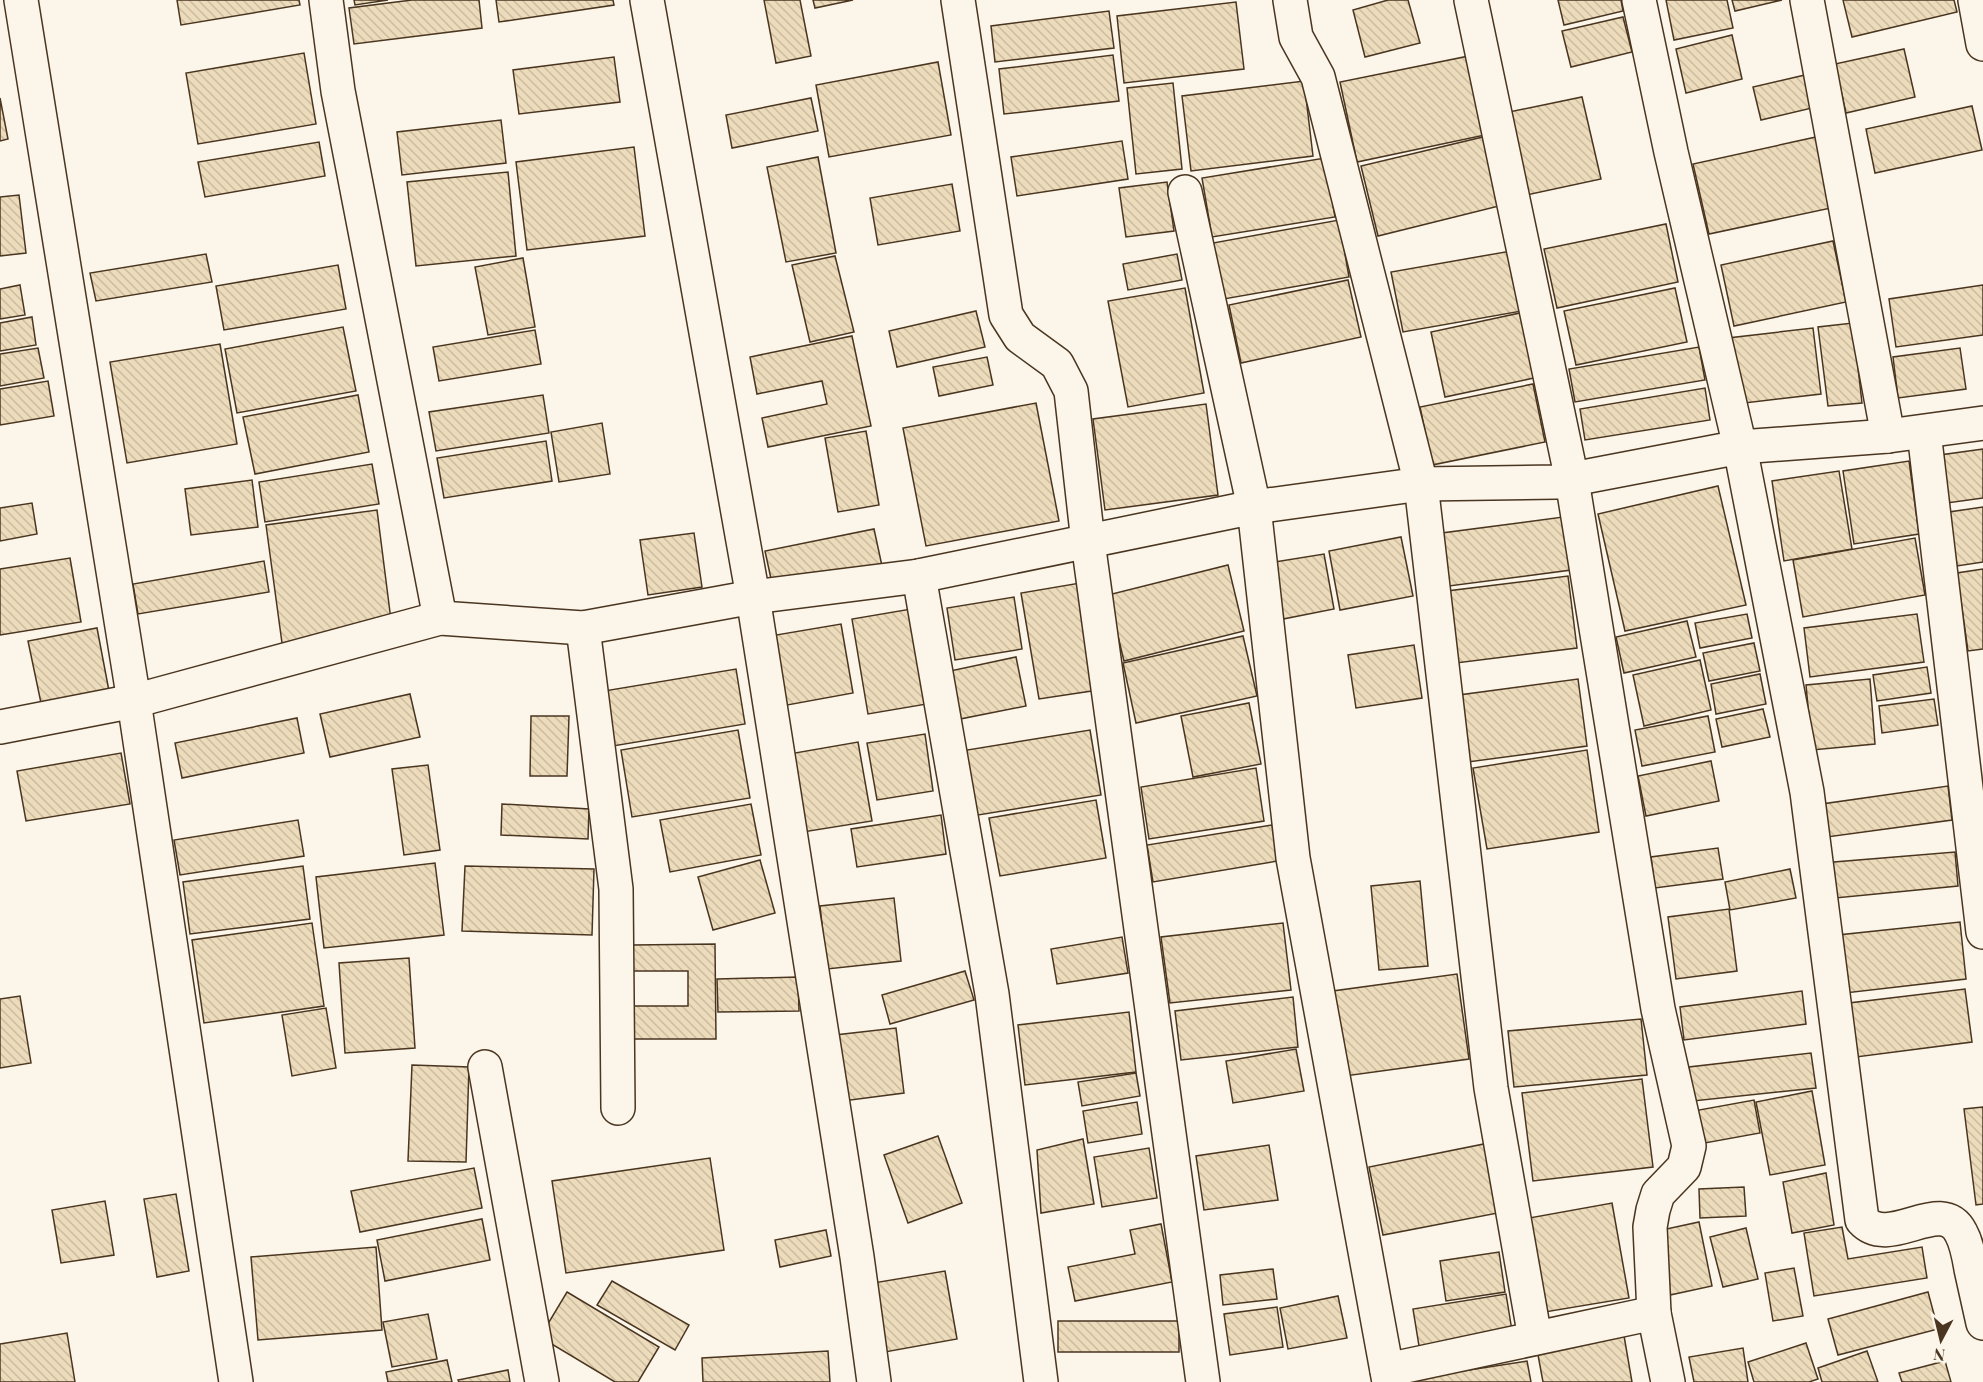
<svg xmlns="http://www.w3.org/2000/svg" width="1983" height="1382" font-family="'Playfair Display',serif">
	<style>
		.building { fill: url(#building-back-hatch); stroke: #4a3520; stroke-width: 1.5 }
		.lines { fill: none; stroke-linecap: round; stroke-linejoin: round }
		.minor-casing { stroke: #4a3520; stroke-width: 36 }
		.minor { stroke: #fbf6e9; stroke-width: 33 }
	</style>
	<defs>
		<pattern id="building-back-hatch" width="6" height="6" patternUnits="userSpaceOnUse" patternTransform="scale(1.5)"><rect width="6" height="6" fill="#ecdcbc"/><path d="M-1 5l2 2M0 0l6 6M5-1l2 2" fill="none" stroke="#ccbda1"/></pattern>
	</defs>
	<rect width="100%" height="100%" fill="#fbf6e9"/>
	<g class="building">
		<polygon points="177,0 299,0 300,5 181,25"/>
		<polygon points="354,0 388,0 355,5"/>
		<polygon points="412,0 479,0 482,28 354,44 349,8"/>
		<polygon points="496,0 613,0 614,5 499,22"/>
		<polygon points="764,0 800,0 811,56 776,63"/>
		<polygon points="813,0 853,0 815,8"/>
		<polygon points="1388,0 1408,0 1420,43 1365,57 1353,10"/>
		<polygon points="1558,0 1621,0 1623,11 1564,25"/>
		<polygon points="1666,0 1727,0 1733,28 1674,40"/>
		<polygon points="1732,0 1782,0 1735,11"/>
		<polygon points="1843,0 1954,0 1957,12 1852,37"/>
		<polygon points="1236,2 1244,69 1124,83 1117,16"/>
		<polygon points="1109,11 1114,48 995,62 991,26"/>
		<polygon points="1623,17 1632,52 1571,67 1562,31"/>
		<polygon points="1732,35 1742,79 1686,93 1676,49"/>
		<polygon points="1904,49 1915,97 1846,113 1835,64"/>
		<polygon points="304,53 316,124 198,144 186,73"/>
		<polygon points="1113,55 1119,101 1004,114 999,69"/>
		<polygon points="1469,56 1485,135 1357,162 1340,82"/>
		<polygon points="614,57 620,102 519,114 513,70"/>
		<polygon points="938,62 951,135 829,157 816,85"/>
		<polygon points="1805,75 1812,108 1761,120 1753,87"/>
		<polygon points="1304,81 1313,156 1191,171 1182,96"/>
		<polygon points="1173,83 1182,169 1136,174 1127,88"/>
		<polygon points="1582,97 1601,179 1522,196 1504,113"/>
		<polygon points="0,98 8,139 0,141"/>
		<polygon points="811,98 818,131 732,148 726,115"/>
		<polygon points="1972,106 1982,150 1875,173 1866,129"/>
		<polygon points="501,120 506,163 402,175 397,132"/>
		<polygon points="1487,136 1503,205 1378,236 1361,166"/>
		<polygon points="1816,137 1831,208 1709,234 1693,164"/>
		<polygon points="1122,141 1128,179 1017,196 1011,157"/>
		<polygon points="319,142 325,176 205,197 198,162"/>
		<polygon points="634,147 645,236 527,250 516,162"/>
		<polygon points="818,157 836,253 786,262 767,167"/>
		<polygon points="1325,158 1335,217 1212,237 1202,178"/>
		<polygon points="508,172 516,256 416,266 407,182"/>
		<polygon points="1167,182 1174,231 1126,237 1119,188"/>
		<polygon points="952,184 960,231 878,245 870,198"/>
		<polygon points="19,195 26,253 0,256 0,197"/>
		<polygon points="1339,220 1349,277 1224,299 1213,243"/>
		<polygon points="1666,224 1678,282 1557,308 1544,249"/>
		<polygon points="1833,241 1846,302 1734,326 1721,265"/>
		<polygon points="1511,251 1522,311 1403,332 1391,272"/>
		<polygon points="206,254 212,282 96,301 90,273"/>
		<polygon points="1177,254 1182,280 1128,290 1123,264"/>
		<polygon points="835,256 854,332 810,342 792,265"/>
		<polygon points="523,258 535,327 488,335 475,267"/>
		<polygon points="338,265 346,309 224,330 216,286"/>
		<polygon points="1348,280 1361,337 1241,363 1229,305"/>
		<polygon points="20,285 25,315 0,319 0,289"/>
		<polygon points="1983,285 1983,335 1896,347 1889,299"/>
		<polygon points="1185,288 1204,393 1128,407 1108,301"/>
		<polygon points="1675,288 1687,342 1576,365 1564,311"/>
		<polygon points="976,311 985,347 897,367 889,331"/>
		<polygon points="1520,313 1534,378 1445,397 1431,332"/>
		<polygon points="32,317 36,345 0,351 0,323"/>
		<polygon points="1853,323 1862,403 1828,406 1818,327"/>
		<polygon points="343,327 356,391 237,413 225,349"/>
		<polygon points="1813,328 1821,394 1736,404 1728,338"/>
		<polygon points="535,330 541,364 439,381 433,347"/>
		<polygon points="852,336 871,426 768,447 762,418 827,404 822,381 757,394 750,357"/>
		<polygon points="220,344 237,444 127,463 110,362"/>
		<polygon points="1699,347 1705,380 1575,402 1569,369"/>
		<polygon points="38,348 44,378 0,386 0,354"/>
		<polygon points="1960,348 1966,389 1898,398 1893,357"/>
		<polygon points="987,357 993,385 939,396 933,367"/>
		<polygon points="48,381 54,416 0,425 0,389"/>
		<polygon points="1533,384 1545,442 1432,465 1420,407"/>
		<polygon points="1705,388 1710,420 1585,440 1580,409"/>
		<polygon points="358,395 369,452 255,474 243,417"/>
		<polygon points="543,395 549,433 436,451 429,412"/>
		<polygon points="1036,403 1059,521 926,546 903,428"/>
		<polygon points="1206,404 1218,495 1105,510 1093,419"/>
		<polygon points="602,423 610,474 559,482 551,432"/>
		<polygon points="866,431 879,505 838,512 825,438"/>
		<polygon points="546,441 552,481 444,498 437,458"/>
		<polygon points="1983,449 1983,498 1947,503 1940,455"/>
		<polygon points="1909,461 1919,534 1854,544 1843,471"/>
		<polygon points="372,464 379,504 265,522 259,482"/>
		<polygon points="1839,471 1852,549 1784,561 1772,481"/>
		<polygon points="252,480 258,527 191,535 185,489"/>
		<polygon points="1718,486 1746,605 1625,631 1598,514"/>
		<polygon points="32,503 37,534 0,541 0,508"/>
		<polygon points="1983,507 1983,562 1957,566 1949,512"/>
		<polygon points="377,510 392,628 282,643 266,525"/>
		<polygon points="1563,517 1571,570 1449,586 1442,533"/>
		<polygon points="874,529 882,566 773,588 765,551"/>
		<polygon points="694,533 702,587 648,595 640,540"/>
		<polygon points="1401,537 1413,596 1340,610 1329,551"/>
		<polygon points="1915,538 1925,595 1803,617 1793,560"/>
		<polygon points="1324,554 1334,609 1278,620 1268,563"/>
		<polygon points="70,558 81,622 0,635 0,569"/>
		<polygon points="264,561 269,592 138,614 133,584"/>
		<polygon points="1228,565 1244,631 1124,661 1108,595"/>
		<polygon points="1983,569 1983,649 1968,651 1957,573"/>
		<polygon points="1568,576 1577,648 1456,663 1447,591"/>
		<polygon points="1080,583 1098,690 1039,699 1021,593"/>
		<polygon points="1014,597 1022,649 955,660 947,608"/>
		<polygon points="911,609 927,704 868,714 852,619"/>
		<polygon points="1747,614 1752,638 1700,648 1695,623"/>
		<polygon points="1917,614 1924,662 1810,677 1804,628"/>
		<polygon points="1687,621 1696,657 1624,673 1616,637"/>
		<polygon points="841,624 853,693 782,706 770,636"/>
		<polygon points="97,628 109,691 41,703 28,641"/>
		<polygon points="1243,636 1257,696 1136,723 1123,663"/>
		<polygon points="1754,643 1760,671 1709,681 1703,653"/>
		<polygon points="1414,645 1422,698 1356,708 1348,655"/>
		<polygon points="1016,657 1026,706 960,719 950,671"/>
		<polygon points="1700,660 1711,710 1644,726 1633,675"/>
		<polygon points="1927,667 1931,693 1877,701 1873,675"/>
		<polygon points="736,669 745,724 613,746 604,691"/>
		<polygon points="1760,674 1766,704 1716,714 1711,684"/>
		<polygon points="1578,679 1587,746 1468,762 1459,695"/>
		<polygon points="1870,679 1875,744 1812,750 1806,685"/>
		<polygon points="410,694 420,737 330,757 320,714"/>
		<polygon points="1934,699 1938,725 1882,733 1879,706"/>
		<polygon points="1249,703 1261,764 1193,777 1181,716"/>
		<polygon points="1763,709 1770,737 1722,747 1716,719"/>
		<polygon points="531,716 569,716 567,776 530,776"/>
		<polygon points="1708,716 1715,752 1642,766 1635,730"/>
		<polygon points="297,718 304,753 182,778 175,743"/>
		<polygon points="738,730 750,798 632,817 621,750"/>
		<polygon points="1090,730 1101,795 972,816 961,751"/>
		<polygon points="925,734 933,791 877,800 867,743"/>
		<polygon points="858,742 872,821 803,832 789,754"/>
		<polygon points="1587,750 1599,832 1487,849 1473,768"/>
		<polygon points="121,753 130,804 26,821 17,771"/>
		<polygon points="1711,761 1719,801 1646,816 1638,776"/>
		<polygon points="428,765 440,850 404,855 392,769"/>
		<polygon points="1256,768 1264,821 1149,839 1141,787"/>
		<polygon points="1948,786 1952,820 1827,837 1822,804"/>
		<polygon points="1096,800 1106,858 1000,876 989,818"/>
		<polygon points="502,804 589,809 588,839 501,835"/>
		<polygon points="751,804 761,855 670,872 660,820"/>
		<polygon points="941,815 946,854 857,867 851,829"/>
		<polygon points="298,820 304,856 180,875 174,840"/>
		<polygon points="1272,825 1278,861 1153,882 1147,845"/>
		<polygon points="1718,848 1723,879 1655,888 1651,857"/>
		<polygon points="1955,852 1958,886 1825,899 1822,863"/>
		<polygon points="760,860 775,913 713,930 698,877"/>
		<polygon points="435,863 444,935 324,948 316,877"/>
		<polygon points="303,866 310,919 190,934 183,882"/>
		<polygon points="465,866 594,869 592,935 462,931"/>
		<polygon points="1790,869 1796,898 1730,910 1725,882"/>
		<polygon points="1420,881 1428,966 1379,970 1371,886"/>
		<polygon points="894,898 901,961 827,969 820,906"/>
		<polygon points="1729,909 1737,971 1676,979 1668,917"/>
		<polygon points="1960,922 1966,979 1845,993 1838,935"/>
		<polygon points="312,923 324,1006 204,1023 192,940"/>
		<polygon points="1283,923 1291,990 1170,1003 1161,937"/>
		<polygon points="1122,937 1128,973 1057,984 1051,949"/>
		<polygon points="715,944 716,1039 633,1039 633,1006 688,1006 688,971 633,971 633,945"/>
		<polygon points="409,958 415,1048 345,1053 339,963"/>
		<polygon points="965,971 974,1000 890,1024 882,995"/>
		<polygon points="1457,974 1469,1059 1345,1076 1333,991"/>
		<polygon points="798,977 799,1011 718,1012 717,979"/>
		<polygon points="1965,989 1972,1042 1856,1057 1849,1003"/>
		<polygon points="1802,991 1806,1024 1684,1040 1680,1007"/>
		<polygon points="20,996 31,1063 0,1068 0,999"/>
		<polygon points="1293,997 1298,1047 1181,1060 1175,1011"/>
		<polygon points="326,1008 336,1068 292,1076 282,1015"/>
		<polygon points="1129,1012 1136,1072 1025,1085 1018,1025"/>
		<polygon points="1641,1019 1647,1075 1514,1087 1508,1031"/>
		<polygon points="896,1028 904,1093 843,1101 835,1035"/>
		<polygon points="1296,1049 1304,1091 1233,1103 1226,1061"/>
		<polygon points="1811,1053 1816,1088 1693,1101 1689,1067"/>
		<polygon points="412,1065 469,1067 466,1162 408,1161"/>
		<polygon points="1136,1073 1140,1096 1082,1106 1078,1082"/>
		<polygon points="1642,1079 1653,1167 1533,1181 1522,1093"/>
		<polygon points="1812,1091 1825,1165 1770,1175 1756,1102"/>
		<polygon points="1754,1100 1760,1133 1694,1145 1688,1112"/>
		<polygon points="1137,1102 1142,1134 1088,1143 1083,1111"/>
		<polygon points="1983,1107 1983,1204 1976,1205 1964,1109"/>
		<polygon points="938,1136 962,1203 908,1223 884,1155"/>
		<polygon points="1083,1139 1094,1204 1041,1213 1037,1150"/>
		<polygon points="1484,1144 1498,1213 1383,1235 1369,1167"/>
		<polygon points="1269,1145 1278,1200 1204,1210 1196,1156"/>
		<polygon points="1149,1148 1157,1198 1102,1207 1094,1157"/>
		<polygon points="710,1158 724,1250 566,1273 552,1181"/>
		<polygon points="474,1168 482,1208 360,1232 351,1191"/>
		<polygon points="1826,1173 1834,1225 1792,1233 1783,1182"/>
		<polygon points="1744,1187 1746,1216 1700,1218 1699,1189"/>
		<polygon points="176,1194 189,1271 157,1277 144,1199"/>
		<polygon points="105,1201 114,1255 61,1263 52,1210"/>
		<polygon points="1612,1203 1629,1298 1545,1312 1529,1218"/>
		<polygon points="482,1219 490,1260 385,1281 377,1240"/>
		<polygon points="1699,1222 1712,1286 1670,1295 1657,1231"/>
		<polygon points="1161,1224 1172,1282 1075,1301 1068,1267 1135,1254 1130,1230"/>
		<polygon points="1842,1227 1848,1259 1922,1247 1927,1278 1814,1296 1804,1233"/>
		<polygon points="1746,1228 1758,1279 1723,1287 1710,1237"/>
		<polygon points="826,1230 831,1256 780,1267 775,1240"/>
		<polygon points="376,1247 382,1330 258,1340 251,1257"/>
		<polygon points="1499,1252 1505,1292 1446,1301 1440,1261"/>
		<polygon points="1794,1268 1803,1316 1773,1321 1765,1273"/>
		<polygon points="1273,1269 1277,1299 1223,1305 1220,1275"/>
		<polygon points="945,1271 957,1339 885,1352 873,1283"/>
		<polygon points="612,1281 689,1325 675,1350 597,1305"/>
		<polygon points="567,1292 659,1347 638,1382 615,1382 540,1337"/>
		<polygon points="1928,1292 1938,1329 1838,1355 1828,1319"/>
		<polygon points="1506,1294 1513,1337 1420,1352 1413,1309"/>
		<polygon points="1338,1296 1347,1338 1288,1349 1280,1308"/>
		<polygon points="1277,1307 1283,1347 1230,1355 1224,1314"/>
		<polygon points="428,1314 437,1359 392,1367 383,1322"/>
		<rect x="1058" y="1321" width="121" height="31"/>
		<polygon points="1623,1330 1632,1382 1543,1382 1536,1344"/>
		<polygon points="67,1333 75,1382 0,1382 0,1344"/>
		<polygon points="1806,1343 1818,1379 1809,1382 1754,1382 1748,1362"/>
		<polygon points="1743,1348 1748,1382 1694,1382 1689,1357"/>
		<polygon points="828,1351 830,1382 703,1382 702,1358"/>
		<polygon points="1867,1351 1878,1382 1822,1382 1818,1368"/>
		<polygon points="447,1360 452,1382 388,1382 386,1372"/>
		<polygon points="1527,1361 1531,1382 1418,1382 1417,1378"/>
		<polygon points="1945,1361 1951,1382 1902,1382 1899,1373"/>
		<polygon points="508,1370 510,1382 459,1382 458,1380"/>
	</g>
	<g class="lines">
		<defs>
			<g id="minor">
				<polyline points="21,0 134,701 236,1382"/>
				<polyline points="326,0 338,91 440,618"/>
				<polyline points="647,0 753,597 857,1257 874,1382"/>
				<polyline points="958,0 1006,315 1020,337 1057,364 1071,391 1088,542 1203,1382"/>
				<polyline points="1290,0 1296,37 1318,77 1421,484 1491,1088 1535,1338"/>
				<polyline points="1471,0 1572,480 1658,1009 1689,1146 1684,1167 1658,1194 1653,1210 1650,1227 1654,1313 1668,1382"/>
				<path d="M1639,0L1671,152L1740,447L1807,792L1862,1220C1890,1251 1941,1194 1961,1233C1967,1244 1969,1257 1971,1269C1975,1287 1979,1305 1983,1323"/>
				<polyline points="1807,0 1888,436"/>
				<polyline points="1975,0 1983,44"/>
				<polyline points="1185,192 1254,507 1293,858 1389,1382"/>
				<polyline points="1924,432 1983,932"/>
				<polyline points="919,576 992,994 1041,1382"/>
				<polyline points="583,628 616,889 618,1108"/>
				<polyline points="0,727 134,701 440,618 583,628 753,597 919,576 1254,507 1421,484 1557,482 1740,447 1888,436 1983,423"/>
				<polyline points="485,1067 542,1382"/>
				<polyline points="1387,1370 1654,1313"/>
			</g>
		</defs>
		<use href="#minor" class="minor-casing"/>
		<use href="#minor" class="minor"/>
	</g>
	<g transform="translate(1941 1340) rotate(187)" stroke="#fbf6e9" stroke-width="4.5" paint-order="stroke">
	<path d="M0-4.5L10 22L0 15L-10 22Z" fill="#4a3520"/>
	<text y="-9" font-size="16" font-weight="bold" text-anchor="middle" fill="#4a3520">N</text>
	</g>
</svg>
